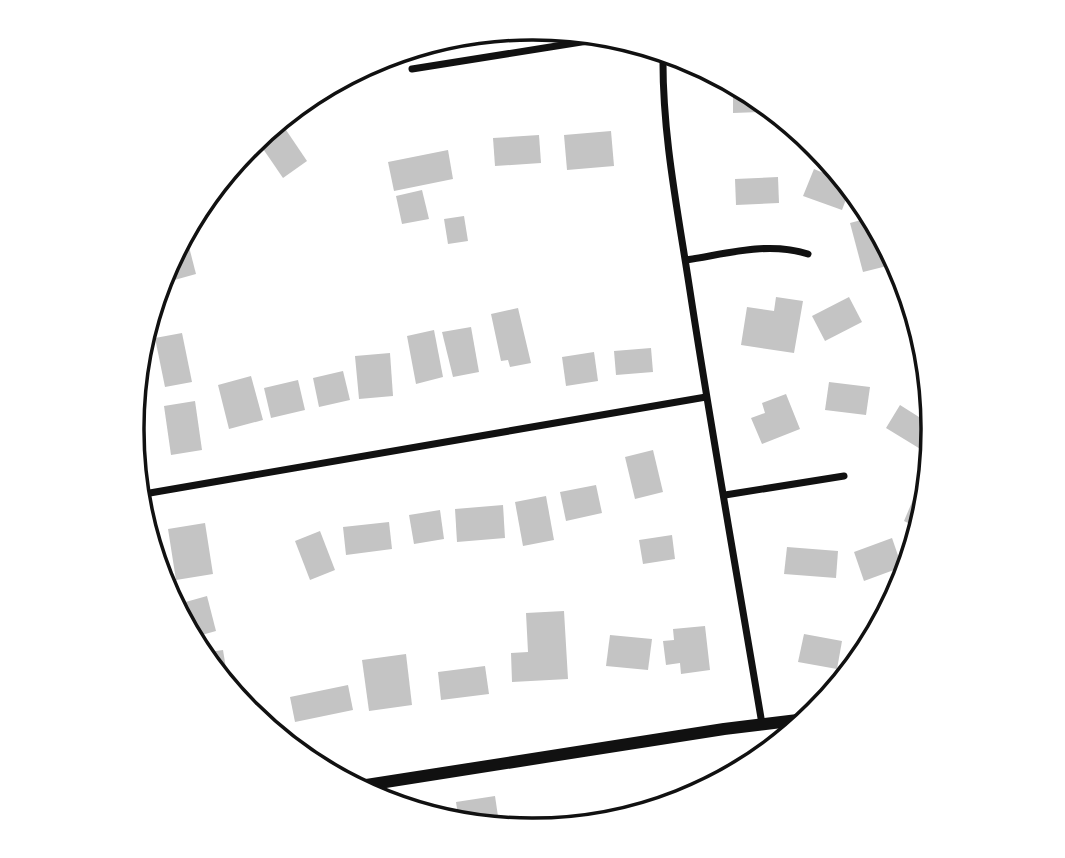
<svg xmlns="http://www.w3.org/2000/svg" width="1065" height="858" font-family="'Open Sans',sans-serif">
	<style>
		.building { fill: #c4c4c4 }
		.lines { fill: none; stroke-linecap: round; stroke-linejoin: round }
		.minor { stroke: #111; stroke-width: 7 }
		.tertiary { stroke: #111; stroke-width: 12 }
		.rim { fill: none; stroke: #111; stroke-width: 3.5 }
	</style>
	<rect width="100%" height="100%" fill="#fff"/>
	<g class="building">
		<polygon points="733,90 760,108 760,112 733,113"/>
		<polygon points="282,124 307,161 283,178 257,140"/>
		<polygon points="611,131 614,166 567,170 564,135"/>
		<polygon points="539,135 541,163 495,166 493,138"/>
		<polygon points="448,150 453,179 394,191 388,162"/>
		<polygon points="814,169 838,179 848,194 842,210 803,196"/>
		<polygon points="778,177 779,203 736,205 735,179"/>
		<polygon points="422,190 429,219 402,224 396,196"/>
		<polygon points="464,216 468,241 448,244 444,219"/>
		<polygon points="865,219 887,252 891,265 863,272 850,223"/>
		<polygon points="187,239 196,274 160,284 162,275"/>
		<polygon points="776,297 803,301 794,353 741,345 747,307 774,311"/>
		<polygon points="849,297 862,322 825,341 812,316"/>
		<polygon points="518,308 531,363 510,367 508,360 501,361 491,314"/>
		<polygon points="471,327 479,372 453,377 442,332"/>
		<polygon points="434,330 443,377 416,384 407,336"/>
		<polygon points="182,333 192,382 165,387 155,338"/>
		<polygon points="651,348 653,372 616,375 614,351"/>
		<polygon points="594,352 598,381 566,386 562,357"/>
		<polygon points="390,353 393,396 359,399 355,356"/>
		<polygon points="343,371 350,400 319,407 313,378"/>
		<polygon points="251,376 263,420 229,429 218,385"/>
		<polygon points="298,380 305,410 271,418 264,388"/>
		<polygon points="829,382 870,387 866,415 825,410"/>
		<polygon points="786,394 800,429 762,444 751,418 765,413 762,403"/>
		<polygon points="195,401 202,450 171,455 164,406"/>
		<polygon points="900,405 919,417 924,410 930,414 933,433 922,450 886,428"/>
		<polygon points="653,450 663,492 635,499 625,457"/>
		<polygon points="923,476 924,476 914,526 904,521"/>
		<polygon points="596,485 602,513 566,521 560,492"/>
		<polygon points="546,496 554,540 523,546 515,502"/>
		<polygon points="503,505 505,538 457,542 455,509"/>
		<polygon points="440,510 444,539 414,544 409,515"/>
		<polygon points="389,522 392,549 346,555 343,527"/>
		<polygon points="205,523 213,574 176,580 168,529"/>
		<polygon points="320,531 335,570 310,580 295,541"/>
		<polygon points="672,535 675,559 643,564 639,540"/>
		<polygon points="892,538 902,567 864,581 854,552"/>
		<polygon points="787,547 838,551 836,578 784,574"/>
		<polygon points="207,596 216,631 198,636 186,619 182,603"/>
		<polygon points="564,611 568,679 512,682 511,653 528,652 526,613"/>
		<polygon points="705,626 710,670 681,674 680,663 666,665 663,641 674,640 673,629"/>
		<polygon points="804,634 842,641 837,669 798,662"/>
		<polygon points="610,635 652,639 648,670 606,666"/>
		<polygon points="223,650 228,681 209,652"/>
		<polygon points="406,654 412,705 369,711 362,660"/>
		<polygon points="485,666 489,694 441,700 438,672"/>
		<polygon points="348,685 353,710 295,722 290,697"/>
		<polygon points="495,796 499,823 458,815 456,802"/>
	</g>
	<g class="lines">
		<g class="minor">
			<path d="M663,54C662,134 678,212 690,291C712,435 738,580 762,724"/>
			<polyline points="412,69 594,40"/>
			<path d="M686,260C726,254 768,241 808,254"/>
			<polyline points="144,494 706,397"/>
			<polyline points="725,495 844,476"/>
		</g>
		<polyline class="tertiary" points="360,786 724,729 806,719"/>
	</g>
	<path d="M0 0H1065V858H0ZM532 40H533A388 388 0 0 1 921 428V430A388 388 0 0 1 533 818H532A388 388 0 0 1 144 430V428A388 388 0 0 1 532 40Z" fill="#fff" fill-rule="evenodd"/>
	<path class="rim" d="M532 40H533A388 388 0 0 1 921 428V430A388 388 0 0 1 533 818H532A388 388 0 0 1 144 430V428A388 388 0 0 1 532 40Z"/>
</svg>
